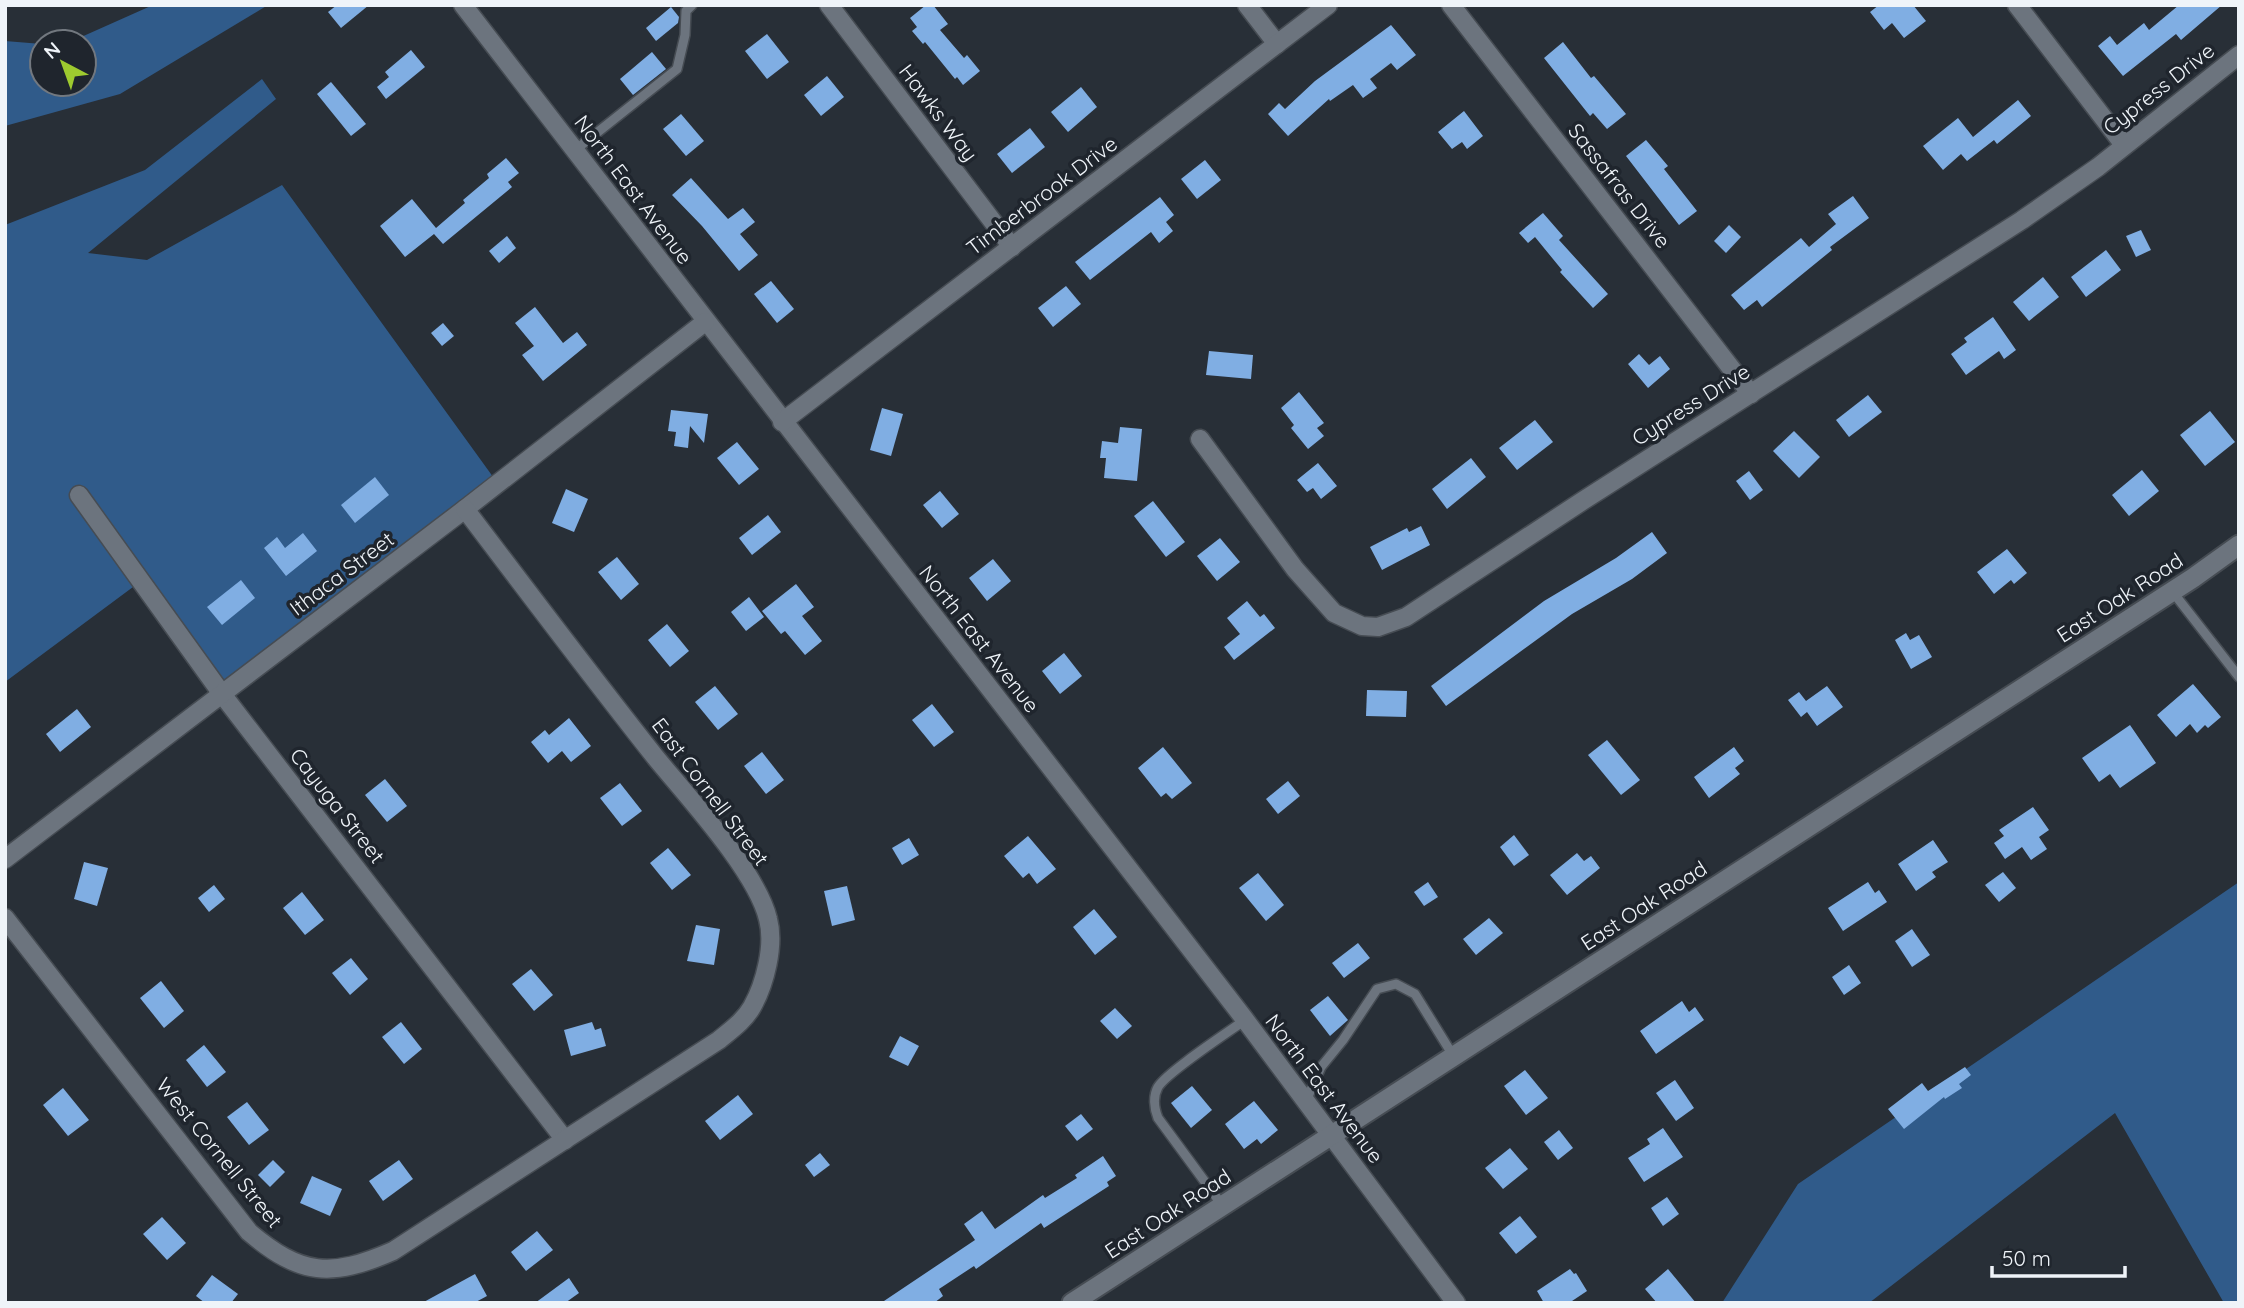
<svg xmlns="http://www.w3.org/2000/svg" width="2244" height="1308" font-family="Quicksand,sans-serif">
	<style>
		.forest { fill: #305b8a }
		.building { fill: #80aee3 }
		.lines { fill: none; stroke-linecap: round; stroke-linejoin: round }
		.service-casing { stroke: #464c53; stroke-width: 12 }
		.minor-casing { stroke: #464c53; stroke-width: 21 }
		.tertiary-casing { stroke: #464c53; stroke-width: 23 }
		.service { stroke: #6c747e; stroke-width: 9 }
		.minor { stroke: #6c747e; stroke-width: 18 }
		.tertiary { stroke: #6c747e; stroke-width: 19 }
		.labels { text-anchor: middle; stroke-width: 7; stroke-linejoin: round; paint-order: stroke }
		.street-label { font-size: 21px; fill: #eff4f9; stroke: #1f252d }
	</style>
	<rect width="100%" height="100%" fill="#282f37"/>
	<g class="forest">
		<polygon points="153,5 268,5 120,94 5,126 5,41 42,44 42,84 84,84 84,42 70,42"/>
		<polygon points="262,79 276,99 88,253 147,260 282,185 496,481 225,692 133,587 5,682 5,225 145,170"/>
		<polygon points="2239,882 2239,1303 2224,1303 2115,1113 1869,1303 1722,1303 1798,1184"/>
	</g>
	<g class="building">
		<polygon points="337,5 369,5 341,28 328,12"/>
		<polygon points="926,5 933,5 948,24 940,30 964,58 967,55 980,71 963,85 957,77 955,79 925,42 923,44 912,31 917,27 910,18"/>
		<polygon points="1879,5 1913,5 1926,21 1904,38 1892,23 1884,30 1870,12"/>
		<polygon points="2179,5 2222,5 2181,40 2176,34 2123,76 2098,46 2110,36 2117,45 2144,23 2149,30"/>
		<polygon points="671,7 679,17 678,23 656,41 646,28"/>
		<polygon points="1391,25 1416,55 1397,70 1391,63 1370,79 1377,88 1363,98 1353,85 1330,101 1329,99 1288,136 1268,114 1279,103 1285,109 1315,81"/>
		<polygon points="767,34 789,62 767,79 745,51"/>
		<polygon points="1563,42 1591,78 1594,76 1626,114 1607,129 1593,113 1590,116 1544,58"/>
		<polygon points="411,50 425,67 386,99 377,87 389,77 385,72"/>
		<polygon points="652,52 666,69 633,95 620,79"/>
		<polygon points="827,76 844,97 821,116 804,95"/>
		<polygon points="331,82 366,124 351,136 317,94"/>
		<polygon points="1081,87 1097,107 1068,132 1051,112"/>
		<polygon points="2018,100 2031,116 1997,144 1994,140 1967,161 1961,154 1943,170 1923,146 1958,118 1973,137"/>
		<polygon points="1464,111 1483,136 1467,149 1462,142 1452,149 1438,132"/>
		<polygon points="681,114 704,141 686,156 663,129"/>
		<polygon points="1030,128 1045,147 1012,173 997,154"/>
		<polygon points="1646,140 1668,166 1664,169 1697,211 1679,225 1626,156"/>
		<polygon points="506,158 519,173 508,182 512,187 443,244 434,234 405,257 380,226 412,199 436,228 465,203 463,200 489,178 487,174"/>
		<polygon points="1205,160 1221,180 1197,199 1181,179"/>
		<polygon points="691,178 728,219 743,208 755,222 740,234 758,255 739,271 702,226 672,195"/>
		<polygon points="1853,196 1869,218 1830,247 1832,250 1762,307 1757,300 1744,310 1731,295 1801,238 1809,247 1836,224 1828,214"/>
		<polygon points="1160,197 1174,215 1166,222 1173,231 1159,243 1151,232 1090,280 1075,262"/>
		<polygon points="1543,213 1563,236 1559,240 1608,294 1593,308 1560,272 1562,270 1535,237 1528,243 1519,233"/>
		<polygon points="1729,225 1741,237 1726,253 1714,241"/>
		<polygon points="2141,230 2151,250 2136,257 2126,236"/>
		<polygon points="507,236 516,248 499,263 489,251"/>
		<polygon points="2106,250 2121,270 2086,297 2071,277"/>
		<polygon points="2043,277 2059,297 2029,321 2013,302"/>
		<polygon points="771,281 794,309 777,323 754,294"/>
		<polygon points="1066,286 1081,304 1053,327 1038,308"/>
		<polygon points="535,307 563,343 577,332 587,345 543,381 522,355 534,346 515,323"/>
		<polygon points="1993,317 2016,350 2004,359 1999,351 1966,375 1951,354 1967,342 1964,338"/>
		<polygon points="443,323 454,336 442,346 431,333"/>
		<polygon points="1209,351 1253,355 1251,379 1206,375"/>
		<polygon points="1639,354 1649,365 1660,356 1670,369 1648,388 1628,364"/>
		<polygon points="1299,392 1324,423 1317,428 1324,436 1308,449 1291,428 1294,425 1281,408"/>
		<polygon points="1868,395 1882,412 1849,437 1836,420"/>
		<polygon points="882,408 903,414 891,456 870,450"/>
		<polygon points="671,410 708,414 704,443 690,426 688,448 674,446 676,432 668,431"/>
		<polygon points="2210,411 2235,442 2205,466 2180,435"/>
		<polygon points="1535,420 1553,442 1517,470 1499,448"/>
		<polygon points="1120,427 1142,429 1137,481 1104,478 1106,458 1100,458 1102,441 1118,443"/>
		<polygon points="1794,431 1820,457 1799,478 1773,451"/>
		<polygon points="737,442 759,469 739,485 717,458"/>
		<polygon points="1471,458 1486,477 1447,509 1432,489"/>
		<polygon points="1318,463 1337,486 1321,499 1313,488 1307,492 1297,480"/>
		<polygon points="2142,470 2159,491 2129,516 2112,495"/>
		<polygon points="1749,471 1763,490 1750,500 1736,481"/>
		<polygon points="375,477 389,495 355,523 341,505"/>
		<polygon points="566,489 588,499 574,532 552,523"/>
		<polygon points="940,491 959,514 942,528 923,505"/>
		<polygon points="1153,501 1185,542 1166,557 1134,516"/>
		<polygon points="768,515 781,532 752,555 739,538"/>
		<polygon points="1421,526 1430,545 1382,570 1370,547 1407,528 1409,532"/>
		<polygon points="1652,532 1667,553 1632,579 1572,614 1446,706 1431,686 1544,601 1616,558"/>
		<polygon points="303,533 317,551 286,576 264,548 277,537 285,548"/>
		<polygon points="1220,538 1240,562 1217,581 1197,556"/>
		<polygon points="2007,549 2027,573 2014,584 2011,580 1994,594 1977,572"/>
		<polygon points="617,557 639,584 621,600 598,572"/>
		<polygon points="993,559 1011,581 987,601 969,578"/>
		<polygon points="241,580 255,598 222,625 207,607"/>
		<polygon points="796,584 814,607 802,616 822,641 805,655 785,631 781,634 762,611"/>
		<polygon points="749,597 764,617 746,631 731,612"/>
		<polygon points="1247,601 1260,617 1264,614 1275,628 1234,660 1224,647 1240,634 1227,618"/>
		<polygon points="667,624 689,651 670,667 648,640"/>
		<polygon points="1906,633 1910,640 1919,635 1932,657 1911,669 1895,640"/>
		<polygon points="1064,653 1082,676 1060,694 1042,671"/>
		<polygon points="2193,684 2221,717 2208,728 2205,725 2197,733 2190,724 2176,737 2157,715"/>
		<polygon points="715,686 738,714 718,730 695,702"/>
		<polygon points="1827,686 1843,707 1817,726 1807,712 1801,717 1788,700 1799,692 1806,701"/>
		<polygon points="1367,690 1407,691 1406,717 1366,716"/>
		<polygon points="932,704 954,732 934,747 912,720"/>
		<polygon points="77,709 91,727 60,752 46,734"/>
		<polygon points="569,718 591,746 571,762 562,751 548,763 531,742 545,730 549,735"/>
		<polygon points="2130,725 2156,763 2120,788 2110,774 2099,782 2082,758"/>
		<polygon points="1607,740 1640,780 1621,795 1588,755"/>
		<polygon points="1163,747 1192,783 1172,799 1166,793 1161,797 1138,768"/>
		<polygon points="1734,747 1744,761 1735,768 1740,774 1709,798 1694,777"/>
		<polygon points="762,752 784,780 766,794 744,766"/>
		<polygon points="385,779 407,806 387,822 365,795"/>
		<polygon points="1288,781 1300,796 1278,814 1266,799"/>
		<polygon points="620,783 642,811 622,826 600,798"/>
		<polygon points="2033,807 2049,830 2039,837 2047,849 2031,860 2022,847 2005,859 1994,843 2004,836 1999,830"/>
		<polygon points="1514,835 1529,855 1514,866 1500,847"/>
		<polygon points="1028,836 1056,869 1037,884 1029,873 1023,878 1004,856"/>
		<polygon points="909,838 919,855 902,865 892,848"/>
		<polygon points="1933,840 1948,862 1932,872 1936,877 1916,891 1898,864"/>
		<polygon points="668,848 691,875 672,890 650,863"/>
		<polygon points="1577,853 1584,861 1591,856 1600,868 1567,895 1550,875"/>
		<polygon points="84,862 108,868 97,906 74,899"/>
		<polygon points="2003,872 2016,888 1999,902 1985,885"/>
		<polygon points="1258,873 1284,905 1266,921 1239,888"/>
		<polygon points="1428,882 1438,897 1424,906 1414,892"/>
		<polygon points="1868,882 1875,893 1879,890 1887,902 1843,931 1828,908"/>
		<polygon points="214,885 225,899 209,912 198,898"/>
		<polygon points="847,886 855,920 832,926 824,891"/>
		<polygon points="302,892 324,920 305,935 283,908"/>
		<polygon points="1094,909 1117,937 1095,955 1073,927"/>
		<polygon points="1489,918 1503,933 1476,955 1463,939"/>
		<polygon points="696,925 720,929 714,965 687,961"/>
		<polygon points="1912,929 1930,955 1912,967 1895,941"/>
		<polygon points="1358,943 1370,958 1344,978 1332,963"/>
		<polygon points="351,958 368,979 350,995 332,973"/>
		<polygon points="1849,965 1861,983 1844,995 1832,977"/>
		<polygon points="531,969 553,995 534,1011 512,984"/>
		<polygon points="161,981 184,1011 164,1028 140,998"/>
		<polygon points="1328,996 1348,1020 1330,1036 1310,1010"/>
		<polygon points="1682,1001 1689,1012 1695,1007 1704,1020 1656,1054 1640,1031"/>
		<polygon points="1115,1008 1132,1026 1117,1039 1100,1021"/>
		<polygon points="401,1022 422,1049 404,1064 382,1037"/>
		<polygon points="592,1022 595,1030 601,1028 606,1046 571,1056 564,1030"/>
		<polygon points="900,1036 919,1046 908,1066 889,1057"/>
		<polygon points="204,1045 226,1072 207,1087 186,1060"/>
		<polygon points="1965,1067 1971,1075 1959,1084 1962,1088 1945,1099 1944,1097 1904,1129 1888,1109 1922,1083 1928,1091"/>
		<polygon points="1525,1070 1548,1098 1526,1115 1504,1086"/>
		<polygon points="1675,1080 1694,1108 1676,1121 1656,1093"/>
		<polygon points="1192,1086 1212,1110 1191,1128 1171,1103"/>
		<polygon points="63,1088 89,1120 68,1136 43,1105"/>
		<polygon points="738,1095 753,1114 720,1140 705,1121"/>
		<polygon points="1254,1101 1278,1130 1261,1144 1257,1139 1244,1149 1225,1124"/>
		<polygon points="247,1102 269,1130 249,1145 227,1117"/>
		<polygon points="1081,1114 1093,1129 1077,1141 1065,1126"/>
		<polygon points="1663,1128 1683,1157 1644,1182 1628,1158 1650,1144 1647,1139"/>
		<polygon points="1559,1130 1573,1148 1558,1160 1544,1142"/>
		<polygon points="1510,1148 1528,1169 1503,1189 1485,1168"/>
		<polygon points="820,1153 830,1165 814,1177 805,1165"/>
		<polygon points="1103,1156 1116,1176 1107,1182 1109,1186 1044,1228 1041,1223 976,1269 974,1266 939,1289 943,1296 934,1303 881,1303 975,1240 964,1224 982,1211 995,1229 1043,1195 1045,1198 1077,1178 1075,1175"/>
		<polygon points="273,1160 285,1172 270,1187 258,1175"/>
		<polygon points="399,1160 413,1179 383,1201 369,1181"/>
		<polygon points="312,1176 342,1189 330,1216 300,1203"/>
		<polygon points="1667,1197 1679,1214 1663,1226 1651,1208"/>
		<polygon points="1520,1216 1537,1237 1516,1254 1499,1233"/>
		<polygon points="162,1217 186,1243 167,1260 143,1234"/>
		<polygon points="537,1231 553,1250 526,1271 511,1252"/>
		<polygon points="1570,1269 1574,1274 1576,1273 1587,1291 1569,1303 1544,1303 1537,1291"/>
		<polygon points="1668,1269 1696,1303 1657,1303 1645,1289"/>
		<polygon points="475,1274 487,1296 474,1303 422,1303"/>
		<polygon points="212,1275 238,1294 231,1303 205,1303 196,1296"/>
		<polygon points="569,1278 579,1293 565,1303 535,1303"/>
	</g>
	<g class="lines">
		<defs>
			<g id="service">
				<polyline points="574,151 677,69 685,35 686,11 692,5"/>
				<polyline points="2172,591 2239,677"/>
				<polyline points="1306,1101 1321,1067 1343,1040 1377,989 1396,984 1415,994 1454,1057"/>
				<path d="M1222,1205L1158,1118C1154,1108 1153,1096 1158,1087C1167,1072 1227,1033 1245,1020"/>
			</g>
			<g id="minor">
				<polyline points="463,5 1243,1017 1456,1303"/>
				<polyline points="829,5 1012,247"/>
				<polyline points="1247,5 1277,44"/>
				<polyline points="1451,5 1751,394"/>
				<polyline points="2017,5 2124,145"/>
				<polyline points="782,422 1328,5"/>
				<polyline points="1200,439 1295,569 1334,613 1362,626 1378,627 1406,617 1584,500 2022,220 2098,167 2239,55"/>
				<polyline points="79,495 222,694 565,1140"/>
				<polyline points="5,859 465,509 705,322"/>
				<path d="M5,918L249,1232C301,1276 331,1278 393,1251L719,1040C731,1030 744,1021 752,1007C765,984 775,945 768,919C757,872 688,797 656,758C591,676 528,592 465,509"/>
			</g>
			<polyline id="tertiary" points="1072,1303 2193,578 2239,545"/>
		</defs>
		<use href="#service" class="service-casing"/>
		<use href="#minor" class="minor-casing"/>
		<use href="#tertiary" class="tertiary-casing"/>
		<use href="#service" class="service"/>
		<use href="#minor" class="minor"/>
		<use href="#tertiary" class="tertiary"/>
	</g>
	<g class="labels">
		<g class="street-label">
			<text transform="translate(2159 89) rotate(-38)" y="7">Cypress Drive</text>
			<text transform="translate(938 113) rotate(53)" y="7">Hawks Way</text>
			<text transform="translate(1619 186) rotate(52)" y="7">Sassafras Drive</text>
			<text transform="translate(633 190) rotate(53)" y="7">North East Avenue</text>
			<text transform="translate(1042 196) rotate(-37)" y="7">Timberbrook Drive</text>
			<text transform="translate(1691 405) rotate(-32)" y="7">Cypress Drive</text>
			<text transform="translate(342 574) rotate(-37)" y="7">Ithaca Street</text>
			<text transform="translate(2120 598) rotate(-33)" y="7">East Oak Road</text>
			<text transform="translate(979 639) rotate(52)" y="7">North East Avenue</text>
			<text transform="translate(710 792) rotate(53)" y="7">East Cornell Street</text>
			<text transform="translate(337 806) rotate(52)" y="7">Cayuga Street</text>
			<text transform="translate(1644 906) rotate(-33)" y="7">East Oak Road</text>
			<text transform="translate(1324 1089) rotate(53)" y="7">North East Avenue</text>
			<text transform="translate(219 1153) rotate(51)" y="7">West Cornell Street</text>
			<text transform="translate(1168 1214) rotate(-33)" y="7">East Oak Road</text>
		</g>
	</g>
	<rect width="2244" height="1308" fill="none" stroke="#eff4f9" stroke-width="14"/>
	<g transform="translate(63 63) rotate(319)"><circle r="33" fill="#1f252d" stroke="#72787f" stroke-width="2"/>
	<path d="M0-5L12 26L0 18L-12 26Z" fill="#9eca2f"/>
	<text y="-10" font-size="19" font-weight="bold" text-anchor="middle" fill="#eff4f9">N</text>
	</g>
	<path d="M1992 1266v10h133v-10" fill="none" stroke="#eff4f9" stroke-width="3.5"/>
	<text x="2002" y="1266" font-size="21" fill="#eff4f9" stroke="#1f252d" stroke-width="5" paint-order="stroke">50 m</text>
</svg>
